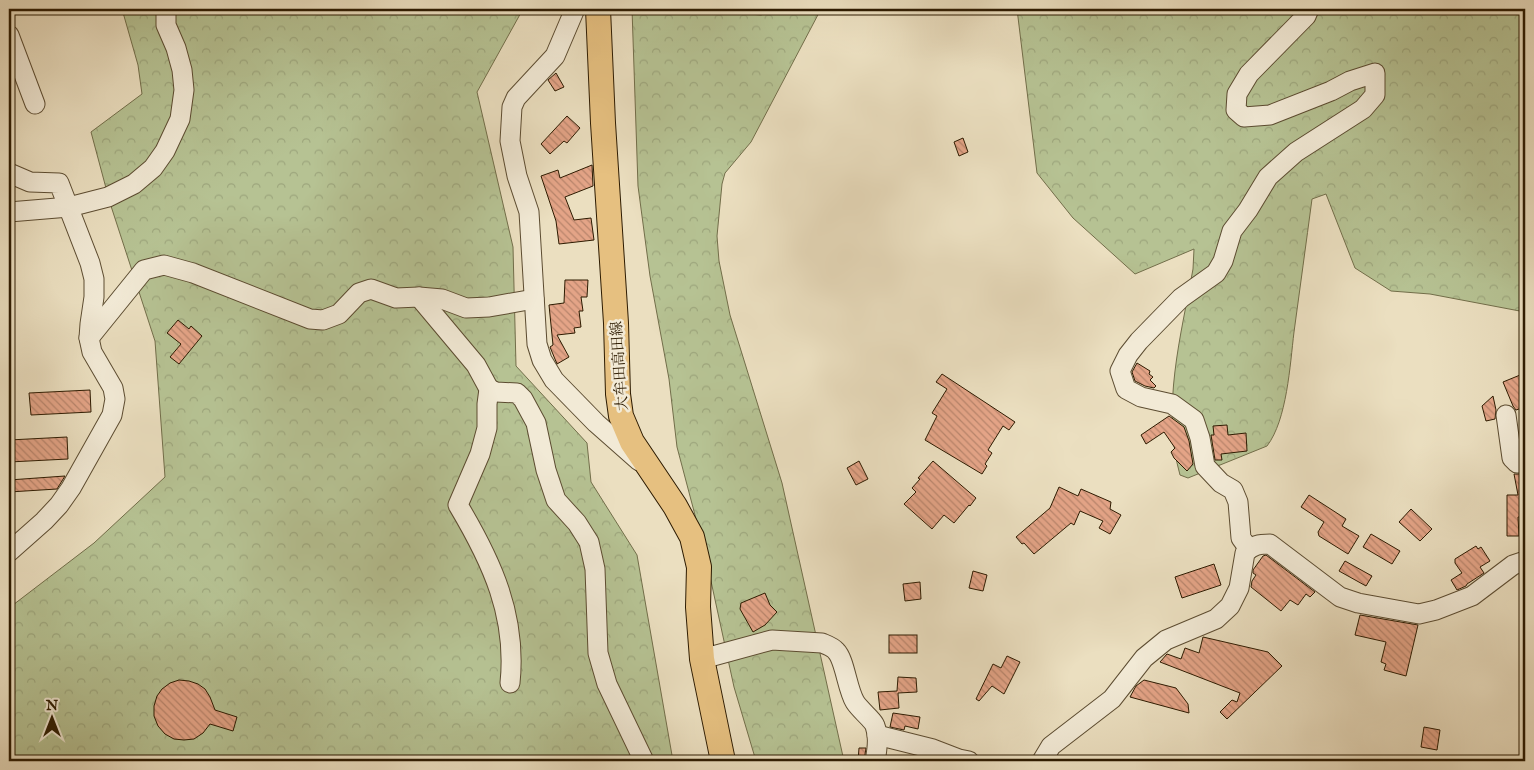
<svg xmlns="http://www.w3.org/2000/svg" width="1534" height="770" font-family="'IM FELL English','Noto Serif JP',serif">
	<style>
		.forest { fill: url(#forest-crowns); stroke: #726e4a }
		.building { fill: url(#building-back-hatch); stroke: #2d1b01 }
		.lines { fill: none; stroke-linecap: round; stroke-linejoin: round }
		.minor-casing { stroke: #5c4c31; stroke-width: 21 }
		.major-casing { stroke: #2d1b01; stroke-width: 26 }
		.minor { stroke: #f2ead6; stroke-width: 19 }
		.major { stroke: #e6c080; stroke-width: 24 }
		.labels { text-anchor: middle; stroke-width: 5; stroke-linejoin: round; paint-order: stroke }
		.street-label { font-size: 15px; fill: #2d1b01; stroke: #f2ead6 }
	</style>
	<defs>
		<pattern id="forest-crowns" width="20" height="18" patternUnits="userSpaceOnUse" patternTransform="scale(1.25)"><rect width="20" height="18" fill="#b6c293"/><path d="M2 6a3 3 0 1 1 6 0M12 15a3 3 0 1 1 6 0" fill="none" stroke="#9da67d"/></pattern>
		<pattern id="building-back-hatch" width="6" height="6" patternUnits="userSpaceOnUse" patternTransform="scale(1.25)"><rect width="6" height="6" fill="#e4a487"/><path d="M-1 5l2 2M0 0l6 6M5-1l2 2" fill="none" stroke="#b9856c"/></pattern>
	</defs>
	<rect width="100%" height="100%" fill="#ebdfc0"/>
	<filter id="stains"><feTurbulence type="fractalNoise" baseFrequency=".004" numOctaves="4"/><feColorMatrix values="0 0 0 0 .2 0 0 0 0 .09 0 0 0 0 .02 0 0 0 .5 -.17"/></filter>
	<radialGradient id="worn" r=".72"><stop offset=".6" stop-color="#630" stop-opacity="0"/><stop offset="1" stop-color="#630" stop-opacity=".3"/></radialGradient>
	<g class="forest">
		<polygon points="122,9 523,9 477,92 513,247 516,366 587,443 591,482 637,555 673,761 9,761 9,608 94,543 165,477 155,341 110,203 91,132 142,94 138,65"/>
		<polygon points="632,9 729,9 738,13 761,15 781,9 821,9 751,142 725,173 722,184 717,236 719,261 730,315 782,483 844,761 756,761 734,687 704,549 677,447 669,379 650,276 638,186"/>
		<path d="M945,9H974C965,16 954,15 945,9Z"/>
		<path d="M1017,9H1525V312L1430,294L1391,291L1355,268L1326,194L1312,199C1306,244 1300,288 1294,332C1290,365 1287,420 1267,446L1188,478L1180,475C1161,408 1181,336 1193,269L1194,249L1135,274L1073,218L1037,173Z"/>
	</g>
	<g class="building">
		<polygon points="556,73 564,87 555,91 548,80"/>
		<polygon points="567,116 580,128 567,143 564,141 550,154 541,144"/>
		<polygon points="963,138 968,152 959,156 954,142"/>
		<polygon points="592,165 593,186 565,197 574,220 591,218 594,240 559,244 556,221 541,176 558,170 560,178"/>
		<polygon points="565,280 588,280 587,297 581,297 583,311 579,311 581,327 574,328 575,333 557,335 569,357 557,364 550,347 553,345 549,305 564,303"/>
		<polygon points="178,320 189,329 191,326 202,336 179,364 170,357 181,344 167,333"/>
		<polygon points="1137,363 1150,371 1149,374 1153,377 1150,380 1156,386 1154,388 1145,386 1135,381 1132,372"/>
		<polygon points="1525,373 1525,407 1516,410 1513,406 1503,382"/>
		<polygon points="942,374 1015,422 1009,430 1003,426 988,450 992,453 985,464 987,466 982,474 925,440 937,416 932,413 947,389 936,382"/>
		<polygon points="90,390 91,412 31,415 29,393"/>
		<polygon points="1493,396 1496,410 1495,419 1486,421 1482,406"/>
		<polygon points="1169,416 1184,427 1189,441 1193,464 1187,471 1174,458 1171,452 1175,448 1164,432 1146,444 1141,435"/>
		<polygon points="1227,425 1228,435 1246,433 1247,451 1221,454 1222,460 1215,460 1211,435 1214,435 1213,426"/>
		<polygon points="67,437 68,459 9,462 9,440"/>
		<polygon points="859,461 868,479 856,485 847,468"/>
		<polygon points="933,461 976,498 970,506 969,505 954,523 944,515 932,529 904,504 916,492 912,488 920,479 918,478"/>
		<polygon points="1514,474 1525,474 1525,517 1518,517 1519,536 1507,536 1507,495 1518,495"/>
		<polygon points="65,476 57,489 9,492 9,480"/>
		<polygon points="1059,487 1078,496 1081,489 1111,502 1110,509 1121,515 1110,534 1099,528 1103,521 1080,511 1074,525 1071,523 1034,554 1024,543 1022,544 1016,537 1050,508"/>
		<polygon points="1309,495 1346,519 1342,526 1359,536 1348,554 1319,536 1318,532 1324,522 1301,507"/>
		<polygon points="1411,509 1432,529 1420,541 1399,522"/>
		<polygon points="1371,534 1400,551 1392,564 1363,547"/>
		<polygon points="1476,546 1478,549 1481,547 1490,561 1480,567 1484,573 1467,584 1466,586 1457,590 1451,580 1462,573 1455,563 1455,559"/>
		<polygon points="1266,555 1315,592 1310,597 1306,594 1298,605 1290,600 1281,611 1251,587 1252,581 1256,575 1253,573 1253,570 1263,556"/>
		<polygon points="1345,561 1372,576 1366,586 1339,571"/>
		<polygon points="1214,564 1221,585 1182,598 1175,577"/>
		<polygon points="973,571 987,575 983,591 969,588"/>
		<polygon points="920,582 921,599 905,601 903,584"/>
		<polygon points="765,593 770,605 777,612 765,625 753,632 740,609 741,603"/>
		<polygon points="1360,615 1418,625 1406,676 1384,670 1386,664 1381,662 1386,642 1355,635"/>
		<rect x="889" y="635" width="28" height="18"/>
		<polygon points="1203,637 1268,652 1282,666 1227,719 1220,712 1232,700 1237,702 1240,693 1160,662 1167,654 1181,659 1185,648 1199,653"/>
		<polygon points="1007,656 1020,662 1004,694 992,686 979,701 976,699 993,664 1001,668"/>
		<polygon points="898,677 916,678 917,692 898,693 899,708 880,710 878,692 897,691"/>
		<polygon points="179,680 189,681 198,684 205,689 210,697 215,710 237,717 233,731 210,724 203,733 194,739 184,740 174,739 165,734 158,726 154,716 154,706 157,696 162,689 170,683"/>
		<polygon points="1144,680 1176,688 1188,704 1189,713 1130,697 1136,686"/>
		<polygon points="893,713 920,717 918,729 905,726 904,730 890,727"/>
		<polygon points="1424,727 1440,730 1437,750 1421,747"/>
		<polygon points="859,748 866,748 864,761 858,761"/>
	</g>
	<g class="lines">
		<defs>
			<g id="minor">
				<polyline points="575,9 555,56 516,98 512,107 510,141 517,176 529,212 537,344 542,360 554,380 596,423 639,461"/>
				<polyline points="9,35 35,104"/>
				<polyline points="9,173 30,182 59,183 90,263 94,279 94,297 90,324 89,338 92,352 113,388 115,399 112,415 71,488 59,505 44,521 9,552"/>
				<polyline points="9,212 69,207 108,197 134,184 153,168 165,151 180,119 184,90 182,70 176,48 166,25 166,9"/>
				<path d="M419,297L476,365L489,389L487,404V428L480,454L458,505C492,562 517,616 510,683"/>
				<polyline points="89,338 144,270 164,265 193,273 310,319 323,320 339,314 359,293 371,289 396,298 419,297 442,299 466,308 489,307 534,299"/>
				<polyline points="489,389 496,392 517,393 523,399 536,423 546,470 556,500 577,523 589,542 595,569 598,653 607,684 644,761"/>
				<polyline points="1506,415 1512,458 1517,463 1525,463"/>
				<polyline points="1249,549 1241,538 1238,502 1233,490 1221,483 1205,466 1200,438 1194,420 1172,404 1141,397 1126,389 1120,371 1128,355 1139,341 1181,298 1216,273 1223,261 1232,231 1248,210 1268,177 1296,152 1363,109 1375,95 1375,73 1350,81 1331,91 1270,115 1244,117 1236,110 1237,94 1249,74 1306,16 1309,9"/>
				<path d="M702,659L772,640L822,643C827,645 833,647 836,651C845,660 847,689 855,702C860,710 874,721 875,726C879,736 877,751 875,761"/>
				<polyline points="877,735 933,749 959,759 969,761"/>
				<path d="M1042,761L1051,746L1112,699L1144,658L1166,640L1216,619L1230,606L1239,588L1245,553C1252,545 1260,544 1270,544L1340,597L1358,603L1419,614L1436,610L1472,596L1513,565L1525,561"/>
			</g>
			<polyline id="major" points="598,9 603,123 616,323 618,394 621,416 632,442 675,506 692,537 699,567 698,607 702,659 723,761"/>
		</defs>
		<use href="#minor" class="minor-casing"/>
		<use href="#major" class="major-casing"/>
		<use href="#minor" class="minor"/>
		<use href="#major" class="major"/>
	</g>
	<g class="labels">
		<g class="street-label">
			<text transform="translate(619 366) rotate(-94)" y="5">大牟田高田線</text>
		</g>
	</g>
	<rect width="1534" height="770" fill="none" stroke="#ebdfc0" stroke-width="30"/>
	<rect x="10" y="10" width="1514" height="750" fill="none" stroke="#2d1b01" stroke-width="2.5"/>
	<rect x="15" y="15" width="1504" height="740" fill="none" stroke="#2d1b01"/>
	<g transform="translate(52 718)" stroke="#f2ead6" stroke-width="4" paint-order="stroke">
	<path d="M0-4L9 19L0 12L-9 19Z" fill="#2d1b01"/>
	<text y="-8" font-size="14" font-weight="bold" text-anchor="middle" fill="#2d1b01">N</text>
	</g>
	<rect width="100%" height="100%" filter="url(#stains)"/>
	<rect width="100%" height="100%" fill="url(#worn)"/>
</svg>
